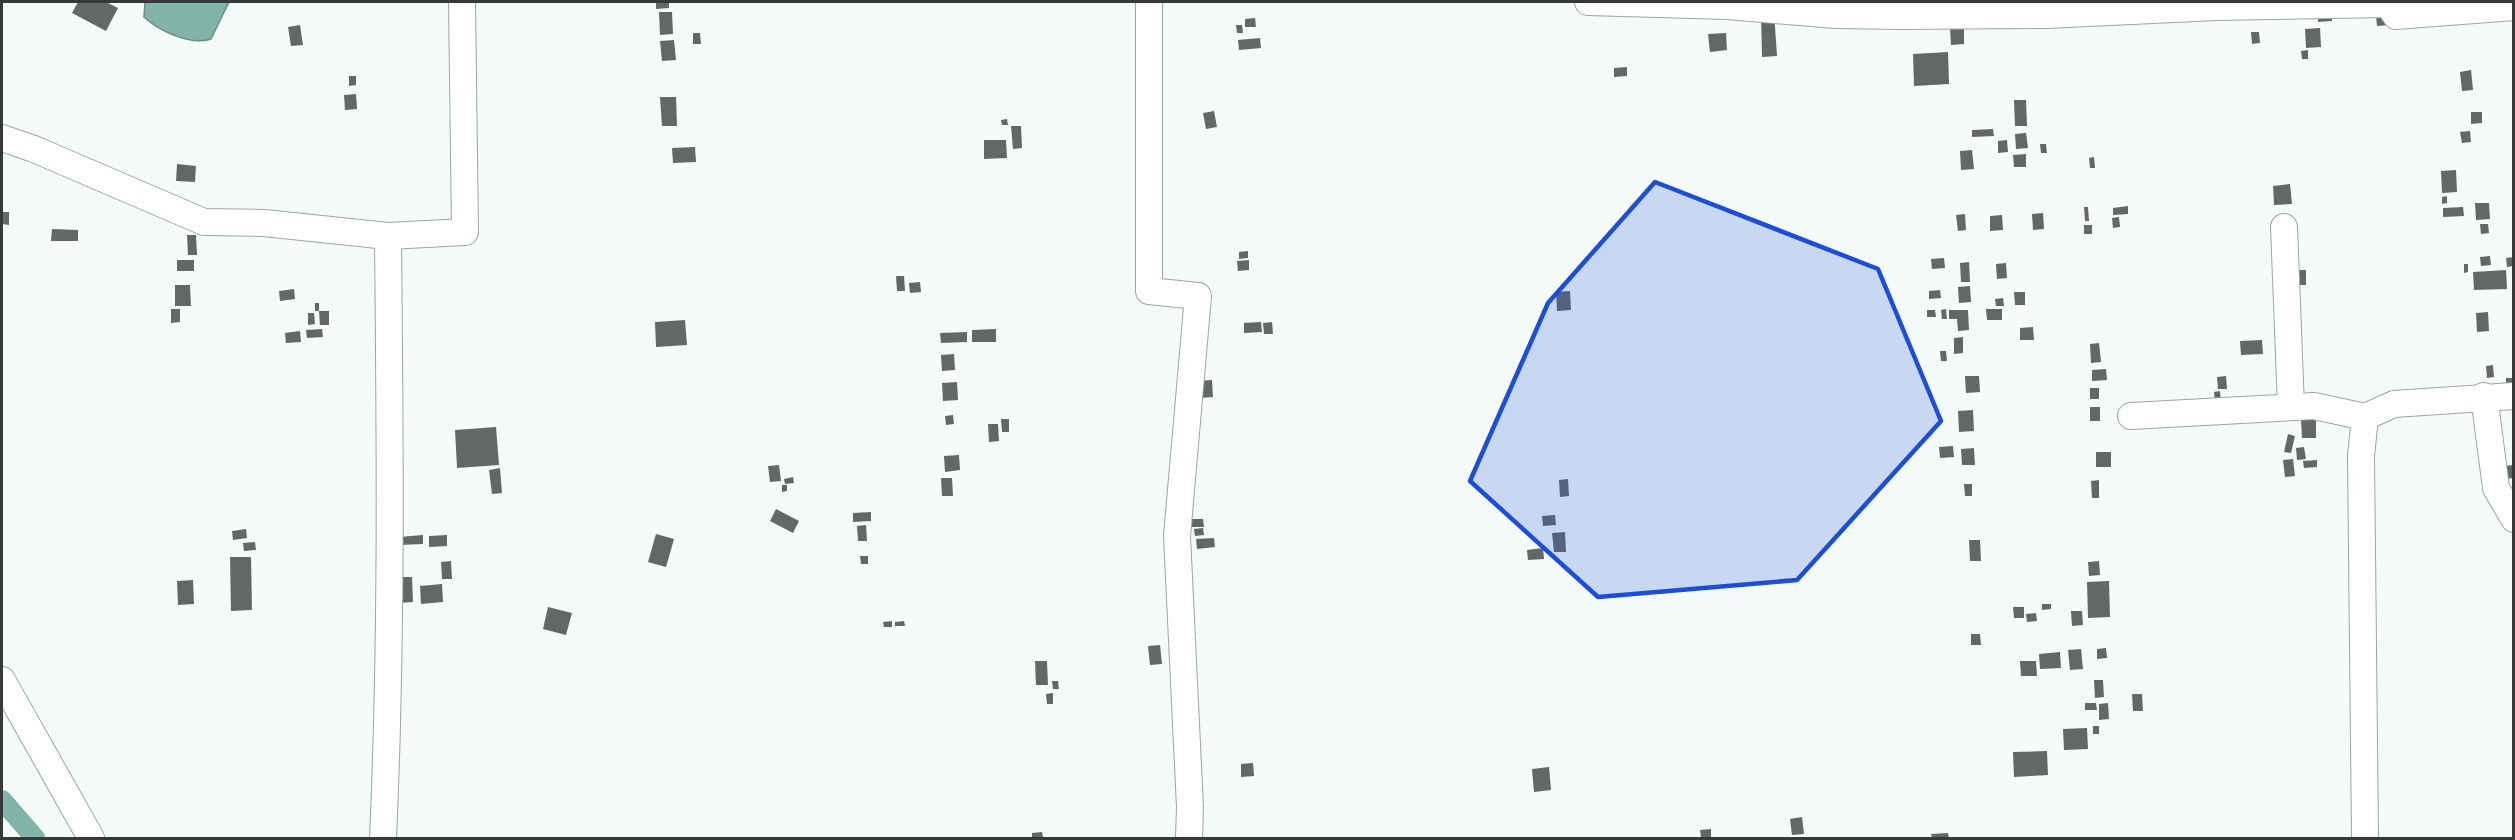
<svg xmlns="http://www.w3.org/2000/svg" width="2515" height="840" font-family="'IBM Plex Sans',sans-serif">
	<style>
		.water { fill: #81b3a8; stroke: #6b8e87; stroke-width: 1.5 }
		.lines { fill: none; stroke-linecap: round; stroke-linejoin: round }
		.canal { stroke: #81b3a8; stroke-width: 20 }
		.building { fill: #626866 }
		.minor-casing { stroke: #9fa5a3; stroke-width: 28 }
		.minor { stroke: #fff; stroke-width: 26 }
		.marked { fill: #1d4ed8; fill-opacity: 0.2; stroke: #1d4ed8; stroke-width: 4.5; stroke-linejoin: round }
	</style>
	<rect width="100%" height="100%" fill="#f4fbf9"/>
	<path class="water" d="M145,2H229L211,39C191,46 159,31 144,17Z"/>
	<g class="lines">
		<polyline class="canal" points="2,800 35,838"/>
	</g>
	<g class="building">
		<polygon points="78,2 106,2 118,8 106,31 72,13"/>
		<polygon points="656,2 669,2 669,8 656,9"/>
		<polygon points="1913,2 1940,2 1940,8 1913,9"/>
		<polygon points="659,12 672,12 673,34 660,35"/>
		<polygon points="1761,12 1774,12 1777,56 1762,57"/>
		<polygon points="2390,15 2391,25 2377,26 2376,16"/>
		<polygon points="2332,17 2332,21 2318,22 2318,18"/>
		<polygon points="1255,18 1256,27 1245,27 1245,19"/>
		<polygon points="300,25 303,45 291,46 288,27"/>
		<polygon points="1236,25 1242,25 1243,33 1237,33"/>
		<polygon points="1950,28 1964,28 1964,44 1951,45"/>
		<polygon points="2320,28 2321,47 2306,48 2305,29"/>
		<polygon points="2251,32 2259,32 2260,43 2252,44"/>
		<polygon points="693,33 700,33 701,44 693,44"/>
		<polygon points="1726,33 1727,50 1710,52 1708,34"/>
		<polygon points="1260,38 1261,48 1239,50 1238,40"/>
		<polygon points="674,40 676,60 662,61 660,41"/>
		<polygon points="2308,50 2308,59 2302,59 2301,51"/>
		<polygon points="1948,52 1949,84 1914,86 1913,54"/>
		<polygon points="1627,67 1627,76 1614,77 1614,68"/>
		<polygon points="2471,70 2473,90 2462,91 2460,72"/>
		<polygon points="349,76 356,76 356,85 349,86"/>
		<polygon points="356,94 357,109 345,110 344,95"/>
		<polygon points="660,97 676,97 677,126 662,126"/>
		<polygon points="2014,100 2026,100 2027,126 2015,126"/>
		<polygon points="1214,111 1217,127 1206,129 1203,113"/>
		<polygon points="2471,112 2482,112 2482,123 2471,124"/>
		<polygon points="1007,119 1008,125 1002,125 1001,120"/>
		<polygon points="1011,126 1021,126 1022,148 1013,149"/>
		<polygon points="1993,129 1994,136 1972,137 1972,130"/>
		<polygon points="2470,131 2471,142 2462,143 2460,132"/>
		<polygon points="2026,133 2028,148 2016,149 2015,134"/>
		<polygon points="984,140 1006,140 1007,158 984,159"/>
		<polygon points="2007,140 2008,152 1998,153 1998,141"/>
		<polygon points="2040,144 2046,144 2047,153 2041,153"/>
		<polygon points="695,147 696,162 673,163 672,148"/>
		<polygon points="1972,150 1974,169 1961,170 1960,151"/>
		<polygon points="2026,154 2026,167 2014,167 2013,155"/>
		<polygon points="2094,157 2095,168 2090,168 2089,158"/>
		<polygon points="177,164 196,166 195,182 176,181"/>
		<polygon points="2456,170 2457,192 2442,193 2441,171"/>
		<polygon points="2290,184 2292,204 2274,205 2273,186"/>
		<polygon points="2447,196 2447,203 2442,204 2442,197"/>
		<polygon points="2475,203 2489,203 2490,219 2476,220"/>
		<polygon points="2128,206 2128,214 2113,215 2113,208"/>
		<polygon points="2084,207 2088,207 2089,221 2085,221"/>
		<polygon points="2463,207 2464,216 2443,217 2443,208"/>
		<polygon points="2,212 9,212 9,225 2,224"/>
		<polygon points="2043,213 2044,229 2033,230 2032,214"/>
		<polygon points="1965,214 1966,230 1958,231 1956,215"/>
		<polygon points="2002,215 2003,230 1990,231 1990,216"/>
		<polygon points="2119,217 2120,227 2113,228 2112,218"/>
		<polygon points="2480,224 2488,224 2489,233 2481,234"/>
		<rect x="2084" y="225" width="8" height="9"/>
		<polygon points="52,229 78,230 78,241 51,241"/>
		<polygon points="187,235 196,235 197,255 188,255"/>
		<polygon points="1248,251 1248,258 1239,259 1239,252"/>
		<polygon points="2490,256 2491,265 2481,266 2480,257"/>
		<polygon points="2514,257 2514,266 2507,267 2506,258"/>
		<polygon points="1944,258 1945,268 1932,269 1931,259"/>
		<rect x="177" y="260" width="17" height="11"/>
		<polygon points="1249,260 1249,270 1238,271 1237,261"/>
		<polygon points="1969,262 1970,282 1961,282 1960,263"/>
		<polygon points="2006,263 2007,278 1997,279 1996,264"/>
		<polygon points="2464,264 2468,264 2468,272 2464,273"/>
		<rect x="2294" y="270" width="12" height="15"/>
		<polygon points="2506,270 2507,289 2474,290 2473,272"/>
		<polygon points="896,276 904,276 905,291 897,291"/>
		<polygon points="920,282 921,292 910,293 909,283"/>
		<polygon points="175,285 190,285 191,306 175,306"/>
		<polygon points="1970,286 1971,302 1959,303 1958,287"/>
		<polygon points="294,289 295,299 280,301 279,291"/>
		<polygon points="1940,290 1941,298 1929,299 1929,291"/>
		<polygon points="1570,291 1571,310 1557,311 1556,292"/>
		<polygon points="2014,292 2025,292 2025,305 2015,305"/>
		<polygon points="2003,298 2004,306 1996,306 1995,299"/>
		<rect x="315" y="303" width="4" height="8"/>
		<polygon points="171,309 180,309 180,322 171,323"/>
		<polygon points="1946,309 1947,319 1942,319 1941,310"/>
		<polygon points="1986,309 2002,309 2002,320 1987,320"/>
		<polygon points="1927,310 1935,310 1936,317 1927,317"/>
		<polygon points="1949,310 1968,310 1969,330 1958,331 1957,319 1949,319"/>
		<polygon points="319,311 329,311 329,325 320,325"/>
		<polygon points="2488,312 2489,331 2477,332 2476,313"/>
		<polygon points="308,313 314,313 315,324 308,325"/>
		<polygon points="685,320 687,345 656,347 655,322"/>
		<polygon points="1261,322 1262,332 1244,333 1244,323"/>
		<polygon points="1272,322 1273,334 1264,334 1263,323"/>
		<polygon points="2033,327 2034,340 2020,340 2020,328"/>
		<polygon points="322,329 323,337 307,338 306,330"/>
		<polygon points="996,329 996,342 972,342 972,330"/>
		<polygon points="300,331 301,342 286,343 285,333"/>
		<polygon points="967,332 967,342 941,343 940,333"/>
		<polygon points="1963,337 1963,353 1954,354 1954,338"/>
		<polygon points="2262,340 2263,354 2241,355 2240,341"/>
		<polygon points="2099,343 2101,362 2091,363 2090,344"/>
		<polygon points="1940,351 1946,351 1947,361 1941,361"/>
		<polygon points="954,354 955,370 942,371 941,355"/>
		<polygon points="2493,365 2494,377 2487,378 2486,366"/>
		<polygon points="2106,369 2107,380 2092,381 2092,370"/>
		<polygon points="1965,376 1979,376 1980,392 1966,393"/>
		<polygon points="2226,376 2227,389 2218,389 2217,377"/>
		<rect x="2506" y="378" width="8" height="8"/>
		<polygon points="1212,380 1213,397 1200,398 1198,381"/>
		<polygon points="957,382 958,400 943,401 942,383"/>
		<rect x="2090" y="388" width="9" height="11"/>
		<polygon points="2220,391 2221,401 2215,402 2214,392"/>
		<rect x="2090" y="407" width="10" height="14"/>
		<polygon points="1973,410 1974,431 1959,432 1958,411"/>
		<polygon points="953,415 954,424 946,425 945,416"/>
		<polygon points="1001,419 1009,419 1009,432 1002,432"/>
		<polygon points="2301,420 2316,420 2316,438 2302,438"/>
		<polygon points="988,424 998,424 999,441 989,442"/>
		<polygon points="496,427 499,465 457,468 455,430"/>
		<polygon points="2288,434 2295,436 2291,453 2284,452"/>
		<polygon points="1953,446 1954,457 1940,458 1939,447"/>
		<polygon points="2304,447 2306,459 2297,460 2296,448"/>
		<polygon points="1974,448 1975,465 1962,465 1961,449"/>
		<rect x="2096" y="452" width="15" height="15"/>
		<polygon points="959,455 960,470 945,472 944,456"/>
		<polygon points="2293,459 2295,476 2285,477 2283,460"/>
		<polygon points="2317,460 2317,467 2304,468 2303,461"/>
		<polygon points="779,465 781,481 770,482 768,466"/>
		<polygon points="2514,465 2514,478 2503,479 2503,466"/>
		<polygon points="500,468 502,493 492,494 489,470"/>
		<polygon points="793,477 794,483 785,484 784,479"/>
		<polygon points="941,478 952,478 953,496 942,496"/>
		<polygon points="1568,479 1569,496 1560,497 1559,480"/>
		<polygon points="2099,480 2099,498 2092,498 2091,481"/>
		<polygon points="1964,484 1972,484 1972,496 1965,496"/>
		<polygon points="782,485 787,485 787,491 782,492"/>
		<polygon points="776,509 799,521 793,533 770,521"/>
		<polygon points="871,512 871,521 853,522 853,513"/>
		<polygon points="1555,515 1556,525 1543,526 1542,516"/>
		<polygon points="1190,519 1203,519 1204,527 1190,527"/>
		<polygon points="866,525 867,541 858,541 857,526"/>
		<polygon points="1203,528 1204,535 1195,536 1194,529"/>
		<polygon points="246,529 247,538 233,540 232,531"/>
		<polygon points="1565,532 1566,552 1554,552 1552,533"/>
		<polygon points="656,534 674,539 666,567 648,562"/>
		<polygon points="423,535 423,544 399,545 399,537"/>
		<polygon points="447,535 447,546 429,547 429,536"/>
		<polygon points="1214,538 1215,547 1197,549 1196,539"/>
		<polygon points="1969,540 1980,540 1981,561 1970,561"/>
		<polygon points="255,542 256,550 244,551 243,543"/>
		<polygon points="1543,548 1544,559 1528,560 1527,550"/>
		<polygon points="860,556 868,556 868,564 861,564"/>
		<polygon points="230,557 251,557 252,610 231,611"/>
		<polygon points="451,561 452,579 442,579 441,562"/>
		<polygon points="2099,561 2100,575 2089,576 2088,562"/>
		<polygon points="397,577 412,577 413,602 398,603"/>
		<polygon points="193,580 194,604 178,605 177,581"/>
		<polygon points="2109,581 2110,617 2088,618 2087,582"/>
		<polygon points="442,584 443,602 421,604 420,586"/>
		<polygon points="2042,604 2051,604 2051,609 2042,610"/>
		<polygon points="548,607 572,613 566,635 543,629"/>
		<polygon points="2013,607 2024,607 2024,618 2014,618"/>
		<polygon points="2071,611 2082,611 2083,625 2072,626"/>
		<polygon points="2036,613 2037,621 2027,622 2026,614"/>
		<polygon points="892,621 892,627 884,627 883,622"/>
		<polygon points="904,621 905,626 895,626 895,622"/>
		<polygon points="1971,634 1980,634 1981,645 1971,645"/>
		<polygon points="1160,645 1162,664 1150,665 1148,646"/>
		<polygon points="2106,648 2107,658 2097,659 2097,649"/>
		<polygon points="2081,649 2083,669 2070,670 2068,650"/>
		<polygon points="2060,652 2061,668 2040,669 2039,654"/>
		<polygon points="1035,661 1047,661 1048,685 1036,685"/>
		<polygon points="2020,661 2036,661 2037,676 2021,676"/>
		<polygon points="2094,680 2103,680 2104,697 2095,698"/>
		<polygon points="1052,681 1058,681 1059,689 1053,689"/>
		<polygon points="1053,693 1053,704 1047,704 1046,694"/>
		<polygon points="2132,694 2142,694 2143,711 2133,711"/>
		<polygon points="2085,703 2096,703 2097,710 2085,710"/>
		<polygon points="2108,703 2109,719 2099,720 2099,704"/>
		<rect x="2093" y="726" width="6" height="8"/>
		<polygon points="2087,728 2088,749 2064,750 2063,729"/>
		<polygon points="2047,751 2048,775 2014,777 2013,752"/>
		<polygon points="1253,763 1254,776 1241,777 1241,764"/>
		<polygon points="1549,767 1551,790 1534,792 1532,769"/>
		<polygon points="1802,817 1804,834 1792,835 1790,819"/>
		<polygon points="1711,829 1711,838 1701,838 1700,830"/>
		<polygon points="1042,832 1043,838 1032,838 1032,833"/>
		<polygon points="1948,833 1949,838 1932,838 1931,834"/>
	</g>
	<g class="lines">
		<defs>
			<g id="minor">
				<polyline points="1149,2 1149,291 1198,296 1177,536 1190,807 1189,838"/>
				<polyline points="1588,2 1727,6 1836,15 1901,16 2046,15 2217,7 2388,4 2396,16 2514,7"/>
				<polyline points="2,138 34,149 204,222 264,223 388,236"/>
				<polyline points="2284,227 2291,407"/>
				<polyline points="2484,396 2496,488 2514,519"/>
				<polyline points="2131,416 2314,406 2365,417"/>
				<polyline points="2,680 91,838"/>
				<path d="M383,838C392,638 390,437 388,236L465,232L462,2"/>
				<polyline points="2365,838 2361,456 2365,417 2394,404 2514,396"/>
			</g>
		</defs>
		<use href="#minor" class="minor-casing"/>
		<use href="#minor" class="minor"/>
	</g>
	<path class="marked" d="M1655,182L1878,269L1941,421L1797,580L1598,597L1470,481L1548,303Z"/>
	<rect width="2515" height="840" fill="none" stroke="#373939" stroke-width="6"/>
</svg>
